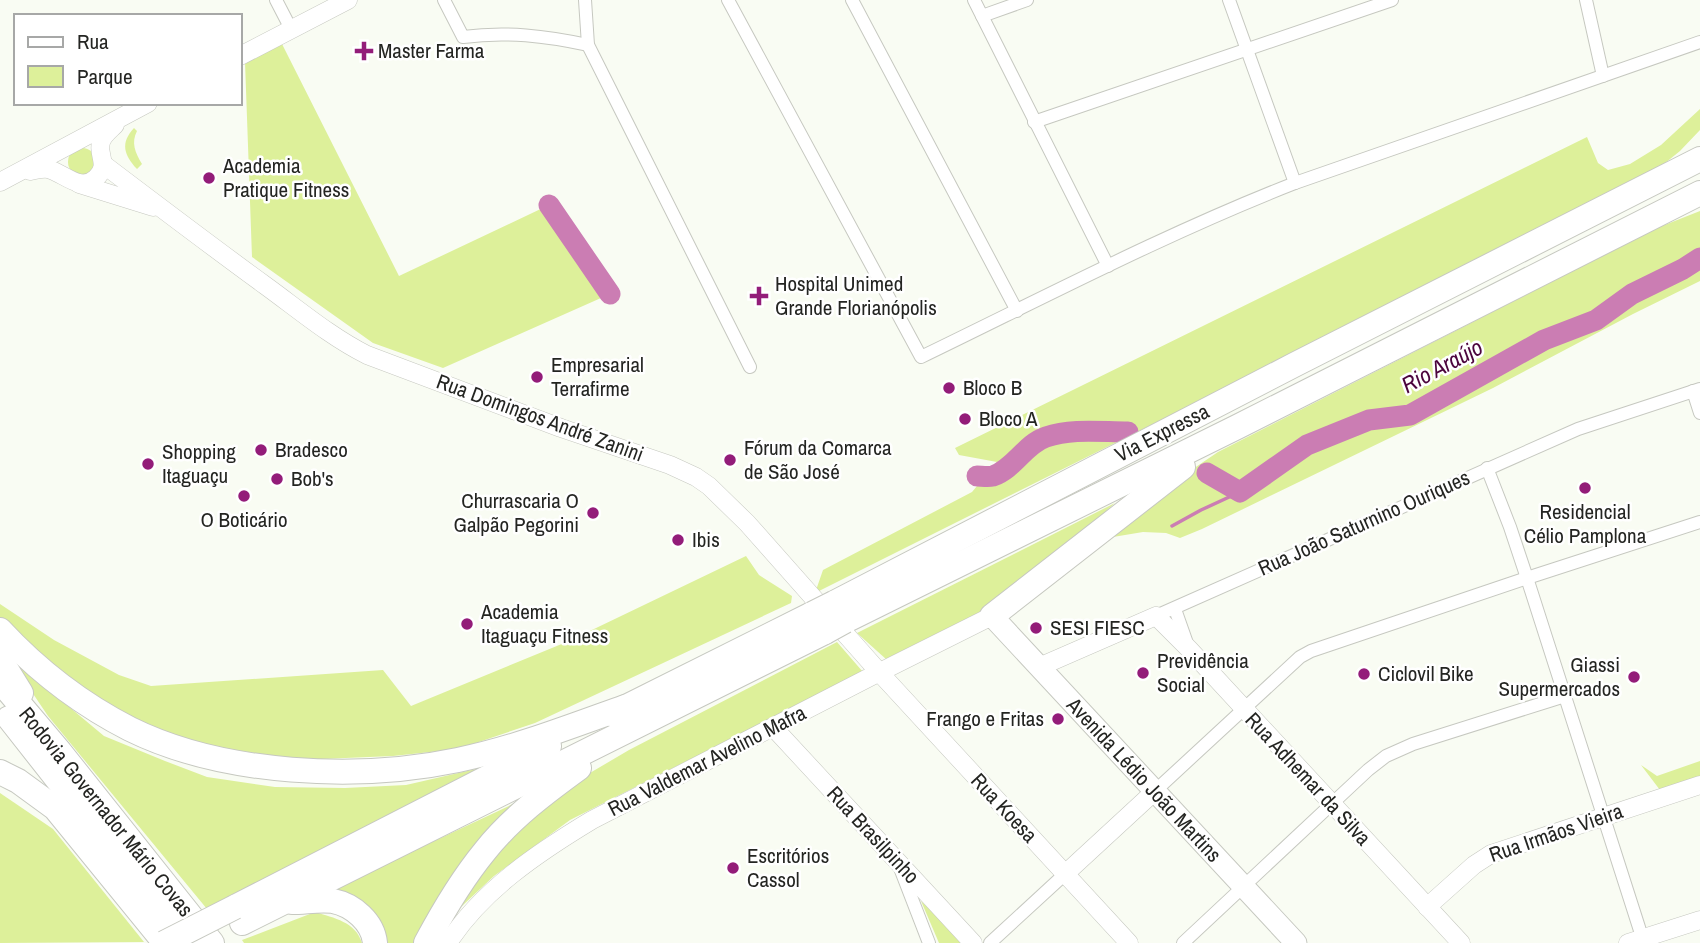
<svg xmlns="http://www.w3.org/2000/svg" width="1700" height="943" font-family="'Archivo Narrow',sans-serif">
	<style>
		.green { fill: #ddf09a }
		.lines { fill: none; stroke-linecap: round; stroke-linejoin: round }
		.stream { stroke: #cb7db3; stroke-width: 3.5 }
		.river { stroke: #cb7db3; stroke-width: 21 }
		.street-casing { stroke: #c6c8c0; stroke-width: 14 }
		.secondary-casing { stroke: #c6c8c0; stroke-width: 19 }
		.primary-casing { stroke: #c6c8c0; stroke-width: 23 }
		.highway-casing { stroke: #c6c8c0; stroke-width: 26 }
		.street { stroke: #fff; stroke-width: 12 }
		.secondary { stroke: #fff; stroke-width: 18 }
		.primary { stroke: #fff; stroke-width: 21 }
		.highway { stroke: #fff; stroke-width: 24 }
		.highway-bridge-casing { stroke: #c6c8c0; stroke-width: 26; stroke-linecap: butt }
		.highway-bridge { stroke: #fff; stroke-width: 24 }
		.poi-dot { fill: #931c79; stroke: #fff; stroke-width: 2.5 }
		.labels { text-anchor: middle; stroke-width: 5; stroke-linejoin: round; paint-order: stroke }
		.poi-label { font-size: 21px; fill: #242522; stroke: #fff; text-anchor: start }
		.street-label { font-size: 21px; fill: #242522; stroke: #fff }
		.water-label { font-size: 23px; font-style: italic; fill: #4c053d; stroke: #fff }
	</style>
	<rect width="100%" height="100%" fill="#f9fcf3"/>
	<g class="green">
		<polygon points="282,44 399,276 549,205 610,294 443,368 373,343 252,257 245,62"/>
		<polygon points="1700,109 1700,130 1680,151 1649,176 815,593 823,570 972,492 997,462 959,455 955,448 1587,137 1598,163 1608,170 1630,164 1661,145"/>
		<path d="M134,128L137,131C131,143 135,152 142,164L137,169C124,155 120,143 134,128Z"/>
		<circle cx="82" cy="162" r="14"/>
		<polygon points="1700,211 1700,281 1633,314 1493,388 1202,529 1180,538 1166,533 1143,532 1113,537 1184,475 1218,452 1657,228"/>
		<polygon points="1115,503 1010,598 887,660 857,633"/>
		<polygon points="746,556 759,575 792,596 791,603 535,723 458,749 393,756 298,760 210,746 159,733 102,707 0,623 0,604 54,640 119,675 151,686 383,670 411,706 569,641"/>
		<polygon points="837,642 863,672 570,820 494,876 446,921 476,871 561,790 629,750"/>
		<polygon points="7,655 104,736 165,761 207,777 275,787 345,788 406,785 489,766 207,909 48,716"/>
		<polygon points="1700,761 1700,782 1663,794 1641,765 1657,776"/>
		<polygon points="0,793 53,829 144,942 0,943"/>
		<polygon points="530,796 418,943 378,943 377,933 315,897"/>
		<polygon points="921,901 966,943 939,943"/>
		<path d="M315,912C334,918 356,922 362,943H244L242,940Z"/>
	</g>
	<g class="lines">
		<polyline class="stream" points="1172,526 1201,510 1240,492"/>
		<g class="river">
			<polyline points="549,205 610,294"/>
			<polyline points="1207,473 1240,492 1307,445 1369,420 1410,415 1544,340 1596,320 1632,294 1683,269 1700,258"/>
			<path d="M977,476C981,476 988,477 993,476C1014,469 1025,444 1046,437C1072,428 1101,432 1128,432"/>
		</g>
		<defs>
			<g id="street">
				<polyline points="276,0 291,29"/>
				<path d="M444,0L463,37C506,31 546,36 588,45"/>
				<polyline points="585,0 588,45 750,367"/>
				<path d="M728,0L921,357C1045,297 1167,233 1295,183L1700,42"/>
				<polyline points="852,0 1017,311"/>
				<polyline points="974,0 1108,266"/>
				<polyline points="1229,0 1295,183"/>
				<polyline points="1586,0 1603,76"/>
				<polyline points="982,16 1027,0"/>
				<polyline points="1034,122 1392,0"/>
				<polyline points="1693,391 1700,413"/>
				<polyline points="1487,468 1510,527 1527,578 1644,943"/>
				<polyline points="1176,612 1188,646"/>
				<polyline points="1156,616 1578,429 1700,389"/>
				<polyline points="1155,791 1300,657 1311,651 1527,578 1700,522"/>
				<polyline points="900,868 929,943"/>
				<polyline points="990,943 1065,874"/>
				<polyline points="1183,943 1368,770 1386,756 1413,744 1565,696"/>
			</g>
			<g id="secondary">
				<polyline points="240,56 348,0"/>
				<path d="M103,164C157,205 211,246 266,286C299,310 331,337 367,355L561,428L670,465L696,477L709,486L747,523L879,672L1129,943"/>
				<path d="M30,171C37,170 45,167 51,170C66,175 81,192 96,178C110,165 97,155 101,142C103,135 110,130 115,125"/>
				<polyline points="0,182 148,103"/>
				<polyline points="79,184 153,207"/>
				<polyline points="1039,667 1156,616 1189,649 1461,943"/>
				<polyline points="773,727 973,943"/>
				<polyline points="1065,874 1155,791"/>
				<polyline points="1427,907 1474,865 1491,854 1700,785"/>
				<path d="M448,943C482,890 539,852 592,820L870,677L992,616"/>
				<polyline points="1628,943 1700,920"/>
			</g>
			<polyline id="primary" points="992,616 1296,943"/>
			<g id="highway">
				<polyline points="834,603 1294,365 1700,159"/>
				<polyline points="992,616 1183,467"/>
				<polyline points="845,621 1237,427 1700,193"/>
				<path d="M0,630C38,671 81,704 130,729C223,775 358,781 458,760C515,748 569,727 625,707"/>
				<polyline points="0,659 21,693"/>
				<polyline points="0,681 60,752 212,943"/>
				<polyline points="612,714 812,614"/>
				<polyline points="9,718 186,943"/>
				<polyline points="0,772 18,781 55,808 165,943"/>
				<path d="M292,902C305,902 321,899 333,901C353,905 373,922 375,943"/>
				<polyline points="235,907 549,746"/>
				<polyline points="242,923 825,632"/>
				<path d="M426,943C443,911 462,879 485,851C511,818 546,792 579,768"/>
			</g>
		</defs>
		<use href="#street" class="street-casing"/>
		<use href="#secondary" class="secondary-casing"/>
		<use href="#primary" class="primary-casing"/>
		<use href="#highway" class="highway-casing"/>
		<use href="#street" class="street"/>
		<use href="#secondary" class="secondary"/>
		<use href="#primary" class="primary"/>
		<use href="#highway" class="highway"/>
		<defs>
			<g id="highway-bridge">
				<polyline points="812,614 834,603"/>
				<polyline points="825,632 845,621"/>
				<polyline points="164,943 235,907"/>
			</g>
		</defs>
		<use href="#highway-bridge" class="highway-bridge-casing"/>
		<use href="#highway-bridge" class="highway-bridge"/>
	</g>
	<g class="poi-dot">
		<path d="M360.5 40.5h7v7h7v7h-7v7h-7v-7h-7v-7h7z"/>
		<circle cx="209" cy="178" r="7"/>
		<path d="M755.5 285.5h7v7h7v7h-7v7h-7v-7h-7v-7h7z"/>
		<circle cx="537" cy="377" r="7"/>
		<circle cx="949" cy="388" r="7"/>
		<circle cx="965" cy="419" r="7"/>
		<circle cx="261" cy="450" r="7"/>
		<circle cx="730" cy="460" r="7"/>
		<circle cx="148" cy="464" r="7"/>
		<circle cx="277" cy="479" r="7"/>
		<circle cx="1585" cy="488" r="7"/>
		<circle cx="244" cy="496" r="7"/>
		<circle cx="593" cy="513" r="7"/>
		<circle cx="678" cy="540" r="7"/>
		<circle cx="467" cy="624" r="7"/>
		<circle cx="1036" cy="628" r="7"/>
		<circle cx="1143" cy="673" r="7"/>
		<circle cx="1364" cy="674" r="7"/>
		<circle cx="1634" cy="677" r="7"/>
		<circle cx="1058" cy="719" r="7"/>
		<circle cx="733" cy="868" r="7"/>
	</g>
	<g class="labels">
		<g class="poi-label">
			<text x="378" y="58">Master Farma</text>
			<text x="223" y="173">Academia<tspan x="223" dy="24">Pratique Fitness</tspan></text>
			<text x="775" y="291">Hospital Unimed<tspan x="775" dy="24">Grande Florianópolis</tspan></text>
			<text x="551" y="372">Empresarial<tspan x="551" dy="24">Terrafirme</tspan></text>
			<text x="963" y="395">Bloco B</text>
			<text x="979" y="426">Bloco A</text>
			<text x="744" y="455">Fórum da Comarca<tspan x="744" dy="24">de São José</tspan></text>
			<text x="275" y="457">Bradesco</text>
			<text x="162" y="459">Shopping<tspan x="162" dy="24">Itaguaçu</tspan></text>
			<text x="291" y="486">Bob's</text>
			<text x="579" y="508" text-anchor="end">Churrascaria O<tspan x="579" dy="24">Galpão Pegorini</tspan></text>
			<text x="1585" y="519" text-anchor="middle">Residencial<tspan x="1585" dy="24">Célio Pamplona</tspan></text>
			<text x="244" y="527" text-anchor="middle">O Boticário</text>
			<text x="692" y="547">Ibis</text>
			<text x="481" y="619">Academia<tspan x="481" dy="24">Itaguaçu Fitness</tspan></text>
			<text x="1050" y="635">SESI FIESC</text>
			<text x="1157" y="668">Previdência<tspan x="1157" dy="24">Social</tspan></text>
			<text x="1620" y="672" text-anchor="end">Giassi<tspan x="1620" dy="24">Supermercados</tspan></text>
			<text x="1378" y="681">Ciclovil Bike</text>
			<text x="1044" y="726" text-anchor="end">Frango e Fritas</text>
			<text x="747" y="863">Escritórios<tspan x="747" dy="24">Cassol</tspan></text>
		</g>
		<g class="street-label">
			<text transform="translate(540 418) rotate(20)" y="7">Rua Domingos André Zanini</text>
			<text transform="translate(1162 433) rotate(-27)" y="7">Via Expressa</text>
			<text transform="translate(1364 523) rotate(-24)" y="7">Rua João Saturnino Ouriques</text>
			<text transform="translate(707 761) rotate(-27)" y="7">Rua Valdemar Avelino Mafra</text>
			<text transform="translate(1308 779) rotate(47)" y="7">Rua Adhemar da Silva</text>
			<text transform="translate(1144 780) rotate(47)" y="7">Avenida Lédio João Martins</text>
			<text transform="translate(1004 808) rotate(47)" y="7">Rua Koesa</text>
			<text transform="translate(106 812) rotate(51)" y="7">Rodovia Governador Mário Covas</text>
			<text transform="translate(1556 833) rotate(-19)" y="7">Rua Irmãos Vieira</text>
			<text transform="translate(873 835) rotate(47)" y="7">Rua Brasilpinho</text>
		</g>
		<g class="water-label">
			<text transform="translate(1442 366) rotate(-28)" y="8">Rio Araújo</text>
		</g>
	</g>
	<rect x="14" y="14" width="228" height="91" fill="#ffffff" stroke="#a7a8a7" stroke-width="2"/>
	<rect x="28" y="37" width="35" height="10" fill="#ffffff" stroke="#a7a8a7" stroke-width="2"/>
	<text x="77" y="49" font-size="21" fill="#242522">Rua</text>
	<rect x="28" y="66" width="35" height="21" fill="#ddf09a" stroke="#a7a8a7" stroke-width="2"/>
	<text x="77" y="84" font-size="21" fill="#242522">Parque</text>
</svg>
